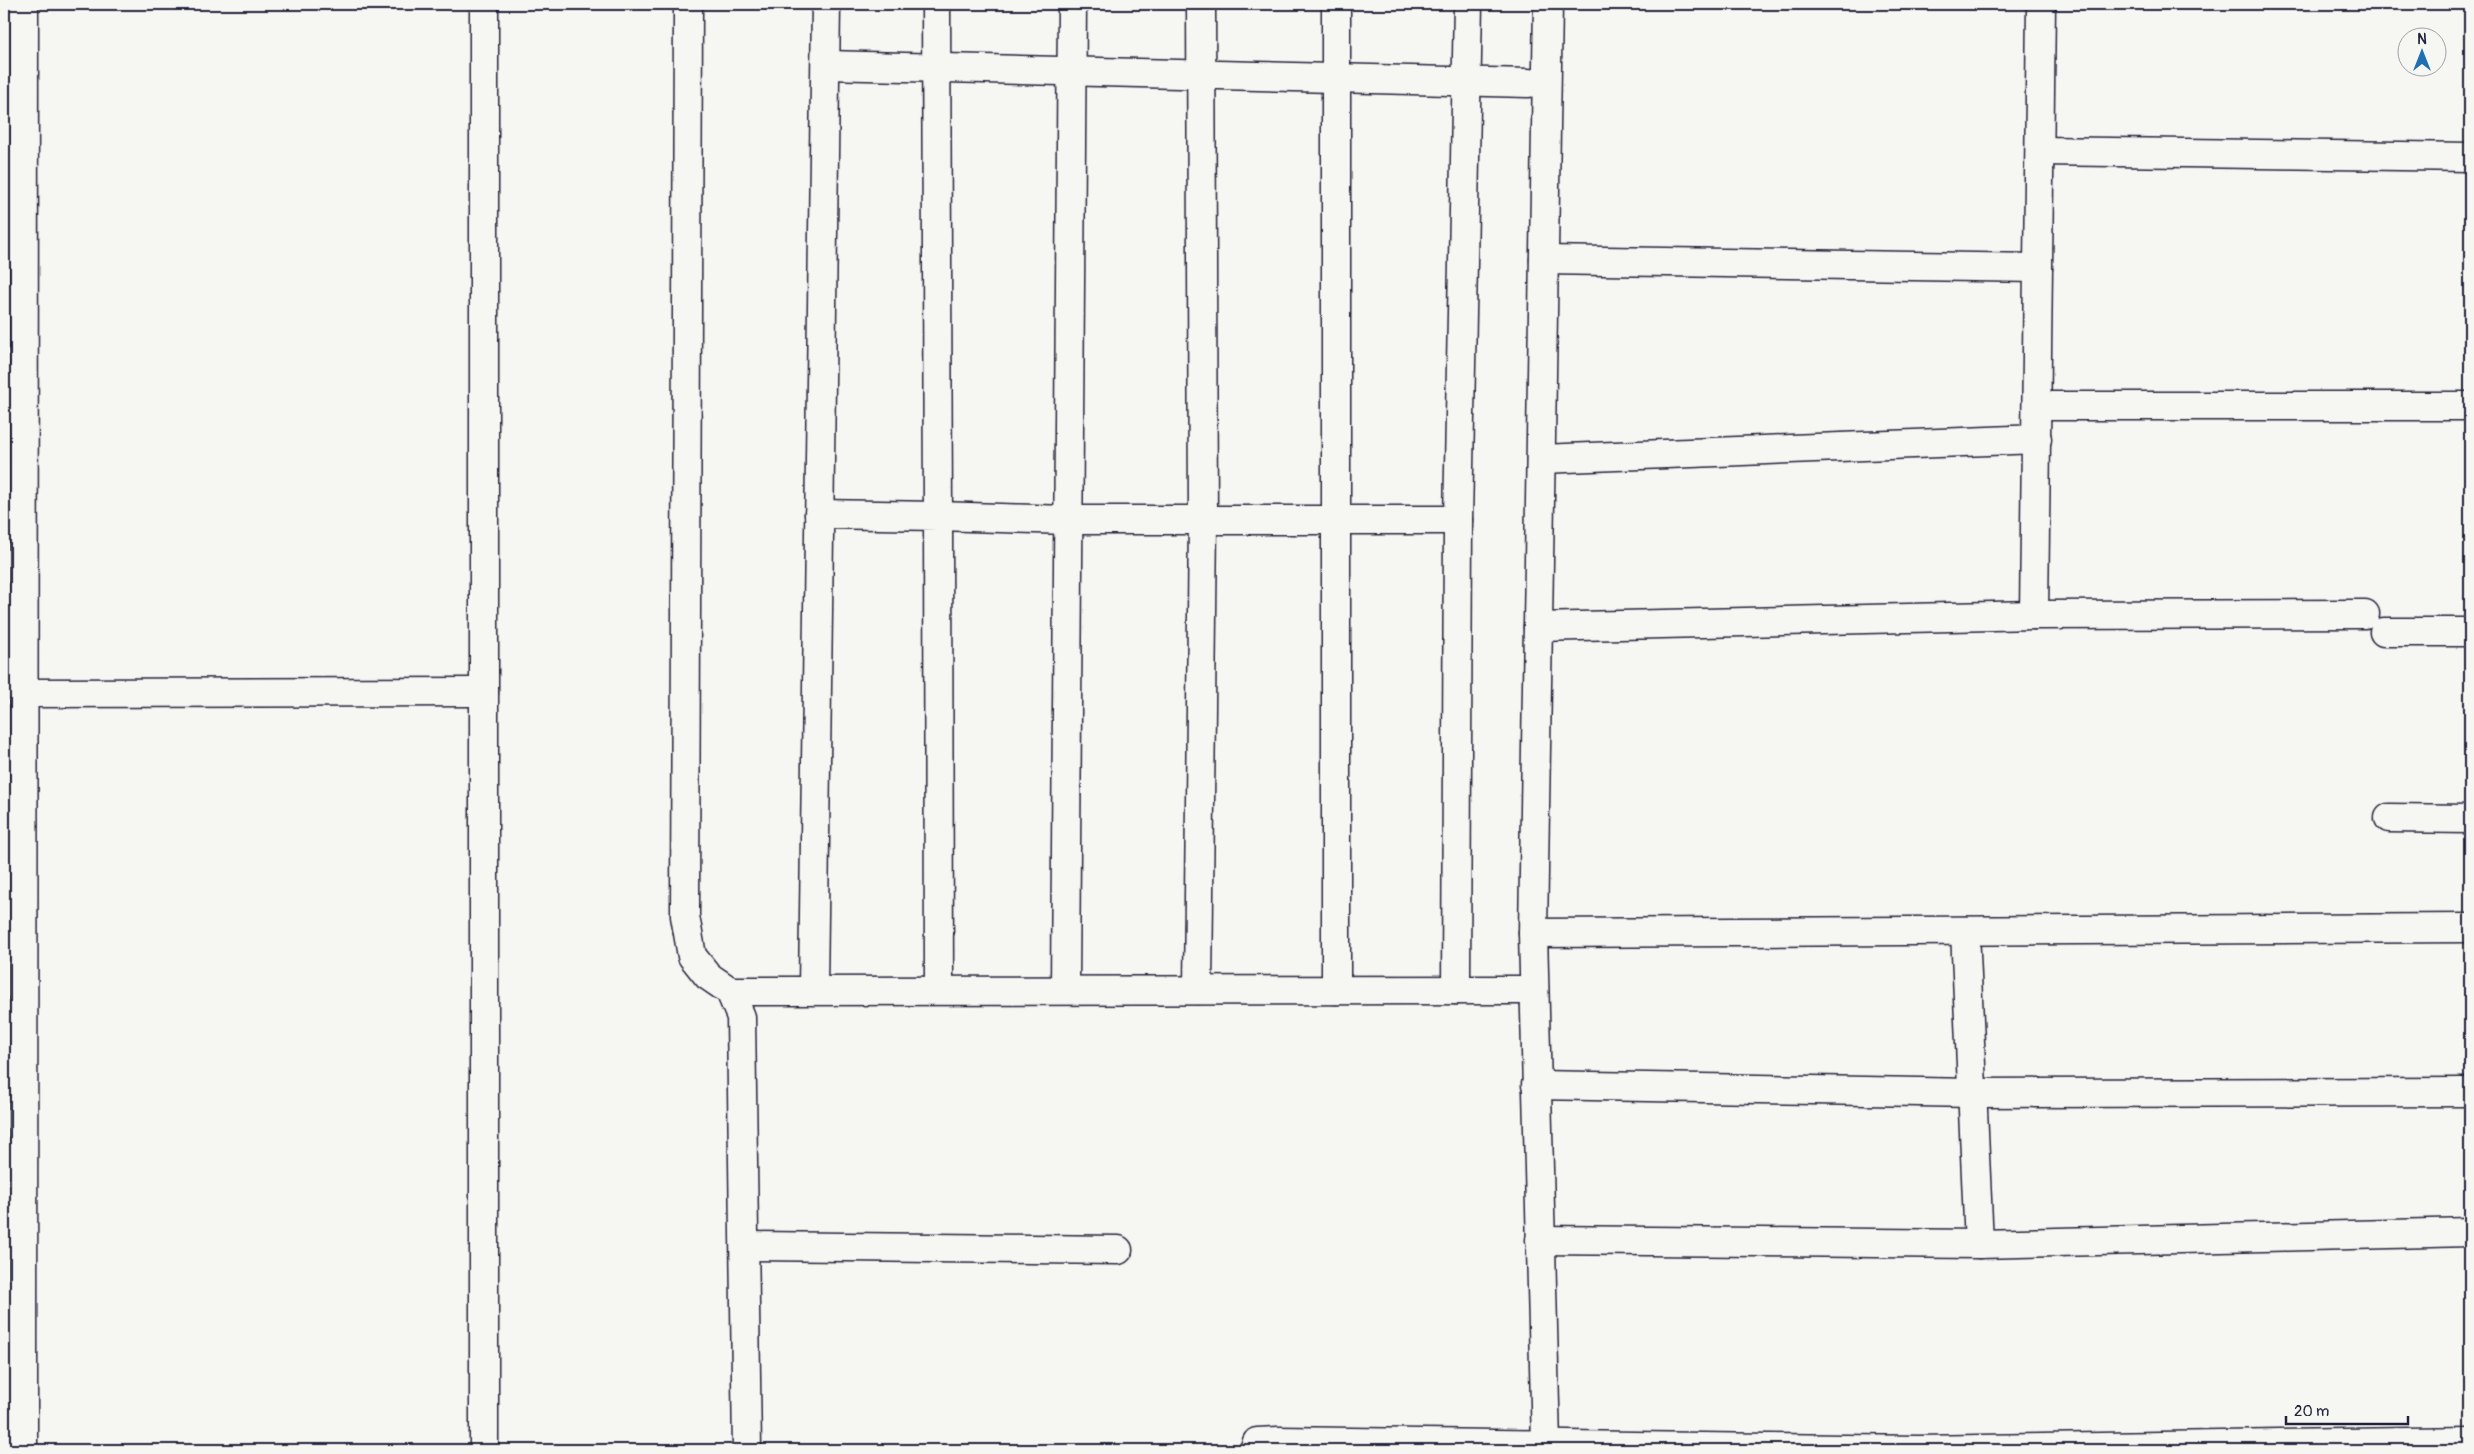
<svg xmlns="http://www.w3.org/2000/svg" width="2474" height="1454" font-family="Pangolin,sans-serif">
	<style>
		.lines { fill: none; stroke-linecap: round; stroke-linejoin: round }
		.minor-casing { stroke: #22223b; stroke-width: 31 }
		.minor { stroke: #f6f6f2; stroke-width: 28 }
	</style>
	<rect width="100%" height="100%" fill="#f6f6f2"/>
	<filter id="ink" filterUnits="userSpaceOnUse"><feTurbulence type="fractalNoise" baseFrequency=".02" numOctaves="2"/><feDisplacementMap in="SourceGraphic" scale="10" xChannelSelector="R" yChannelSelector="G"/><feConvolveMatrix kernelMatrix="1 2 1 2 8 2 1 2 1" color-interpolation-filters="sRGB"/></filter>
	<g filter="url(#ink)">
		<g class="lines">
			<defs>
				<g id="minor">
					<polyline points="484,4 484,1450"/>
					<polyline points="688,4 685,916 692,956 708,976 730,991 741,1017 747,1450"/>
					<polyline points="936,4 938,516 1068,520 1458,520 1456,990"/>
					<polyline points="826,65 1528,83"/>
					<polyline points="2040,151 2470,157"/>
					<polyline points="1544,260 2038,268"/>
					<polyline points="2037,406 2470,406"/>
					<polyline points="1541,459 2037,439"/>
					<polyline points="819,514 938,516 939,990"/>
					<polyline points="1458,520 1468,4"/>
					<polyline points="2034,615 2041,4"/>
					<polyline points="1538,627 2034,615 2365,614"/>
					<polyline points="2384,632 2470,632"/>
					<polyline points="22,693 484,692"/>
					<polyline points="2389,818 2470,819"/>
					<polyline points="1965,931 1979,1244"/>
					<polyline points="1533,933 2470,928"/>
					<polyline points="813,990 826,4"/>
					<polyline points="1065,990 1072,4"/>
					<polyline points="1198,990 1203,520 1201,4"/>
					<polyline points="1336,990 1336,4"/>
					<polyline points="730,991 1534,990"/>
					<polyline points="1536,1085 1973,1093 2470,1092"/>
					<polyline points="1540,1240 1979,1244 2470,1232"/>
					<polyline points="745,1246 1118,1250"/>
					<polyline points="1546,1444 1533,933 1548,4"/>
					<polyline points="23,1450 24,4"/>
					<polyline points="1254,1450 1257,1442 1278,1441 1919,1450 2470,1441"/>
				</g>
			</defs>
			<use href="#minor" class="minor-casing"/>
			<use href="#minor" class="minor"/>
		</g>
	</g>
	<rect width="2474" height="1454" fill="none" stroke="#f6f6f2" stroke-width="20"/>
	<rect x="10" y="10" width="2454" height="1434" fill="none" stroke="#22223b" stroke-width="2" filter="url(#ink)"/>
	<g transform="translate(2422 52)"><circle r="24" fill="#f6f6f2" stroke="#a1a1a9"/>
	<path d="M0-4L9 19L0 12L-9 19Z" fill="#1f6fb2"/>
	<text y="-8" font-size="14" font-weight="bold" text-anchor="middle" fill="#22223b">N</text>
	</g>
	<path d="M2286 1416v8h122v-8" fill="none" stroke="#22223b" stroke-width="2.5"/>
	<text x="2294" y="1416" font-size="15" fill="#22223b" stroke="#f6f6f2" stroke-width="4" paint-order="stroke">20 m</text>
</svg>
